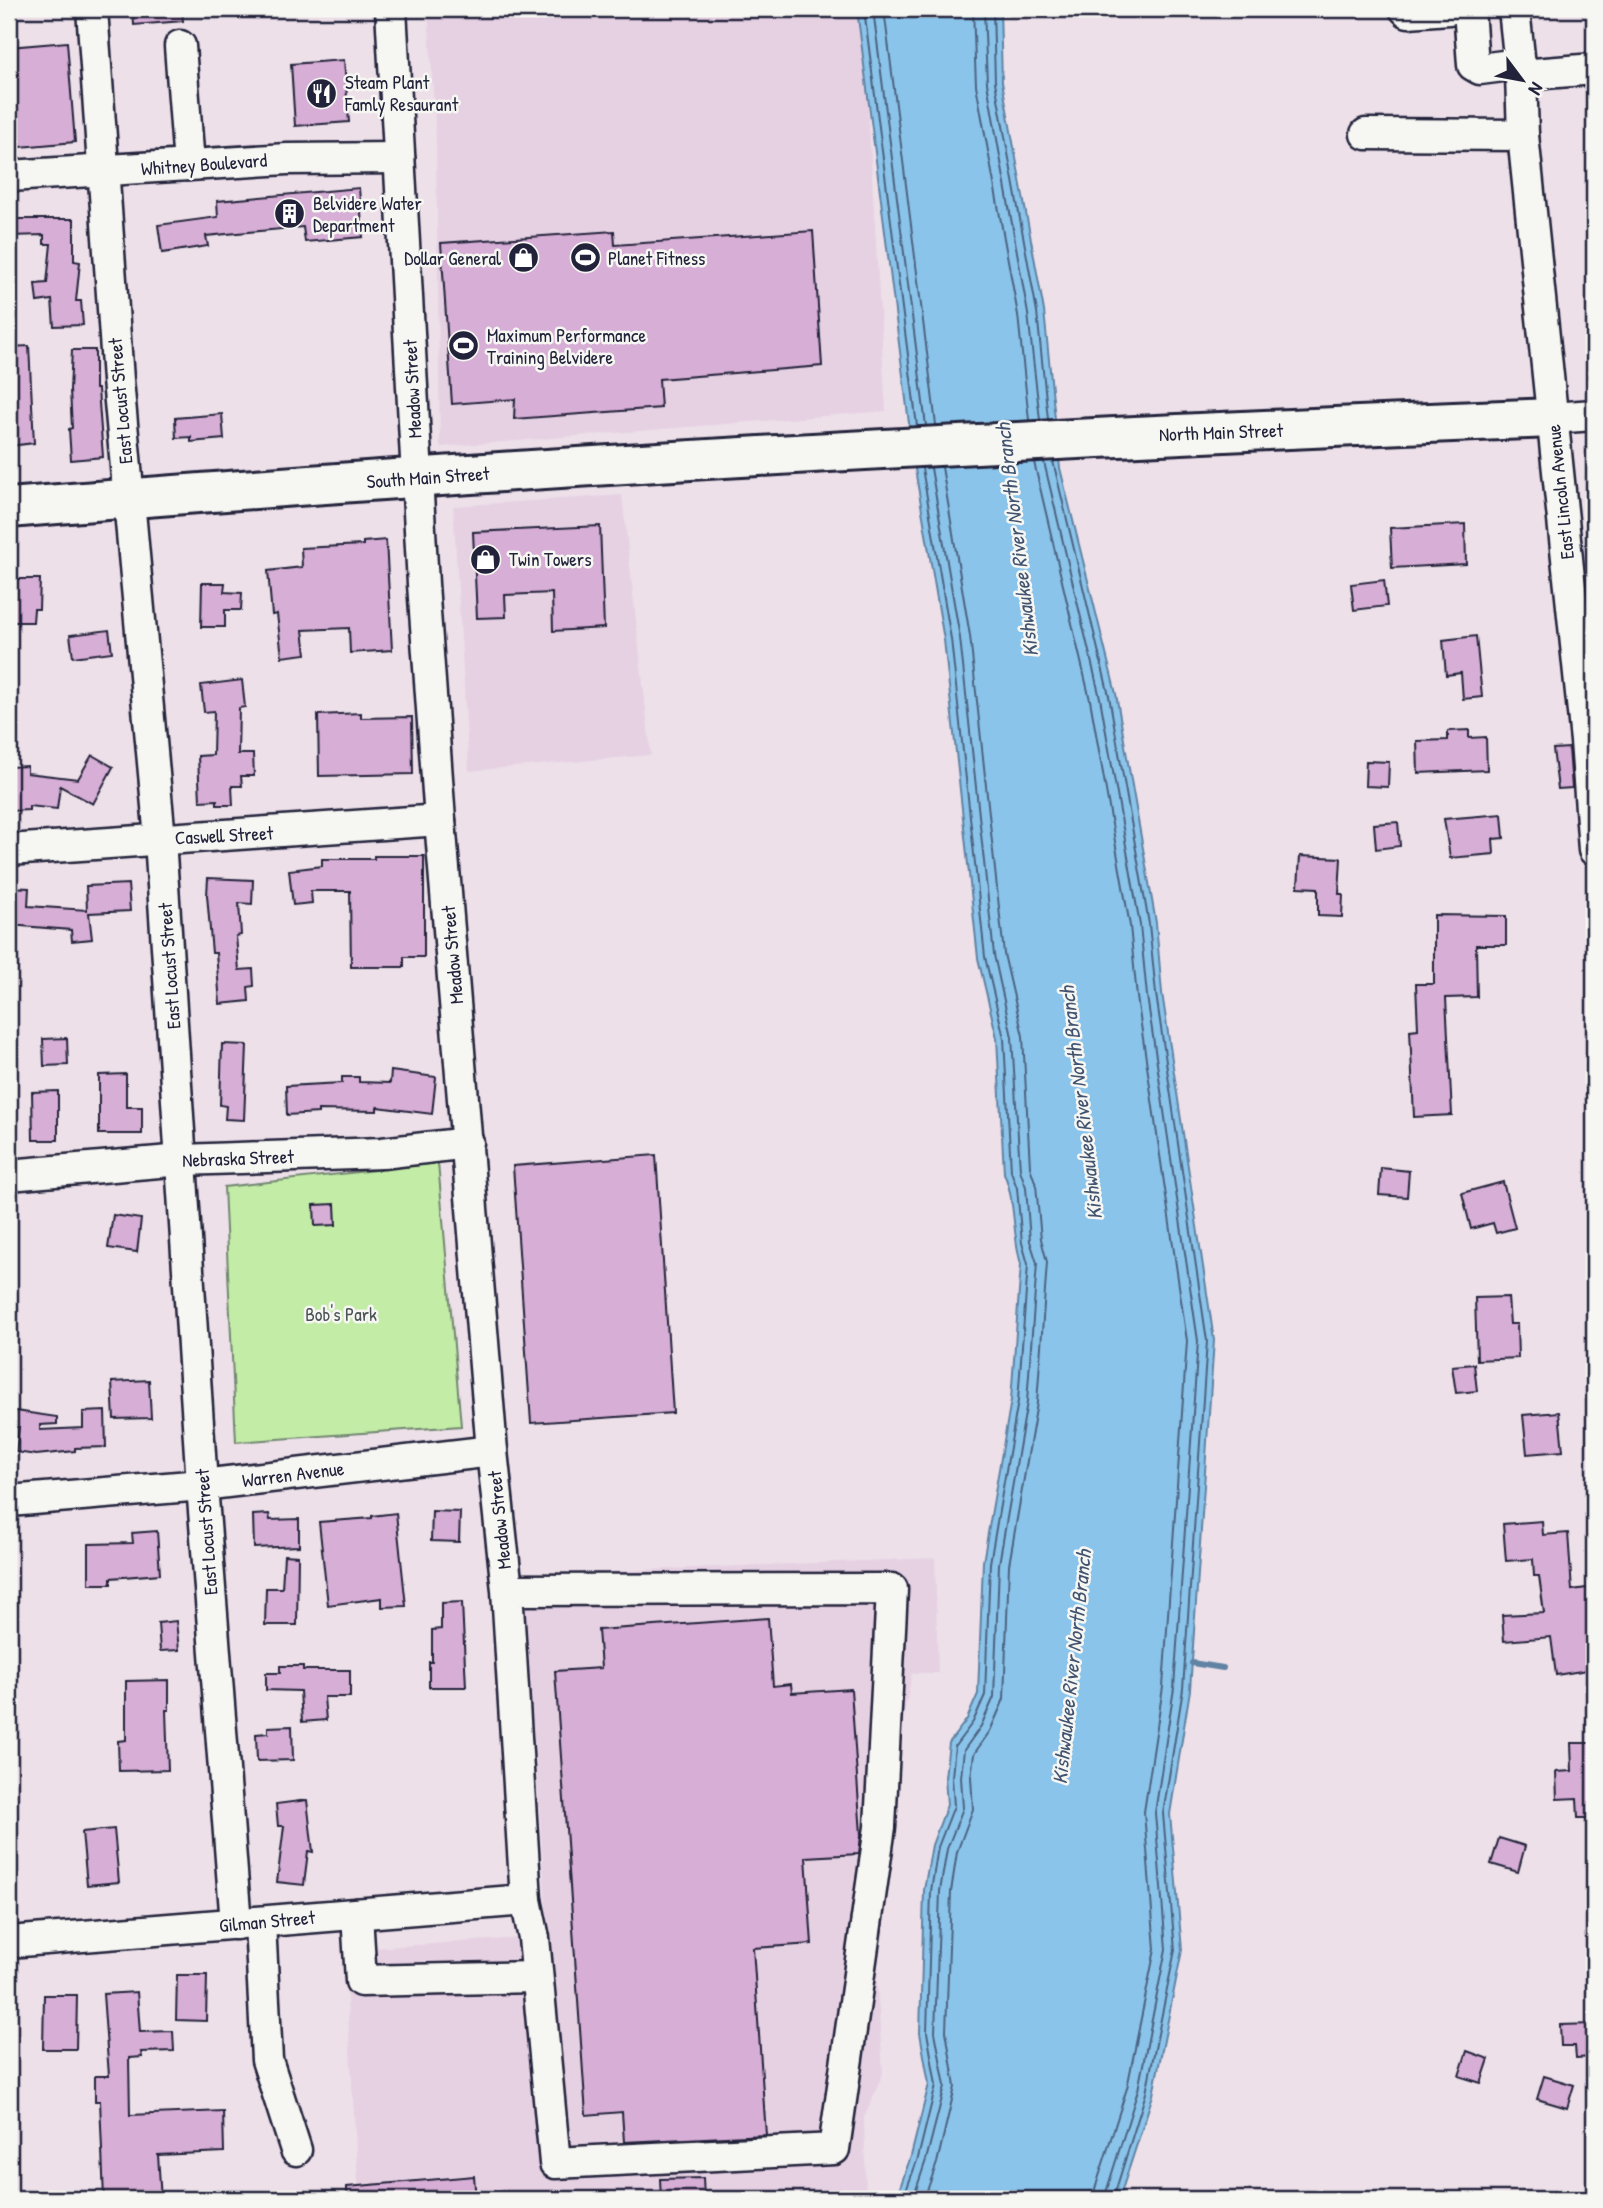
<svg xmlns="http://www.w3.org/2000/svg" width="1603" height="2208" font-family="'Patrick Hand',sans-serif">
	<style>
		.built { fill: #e6d1e3 }
		.green { fill: #c3eca7; stroke: #728771; stroke-width: 2 }
		.water { fill: #8bc4ea; stroke: #6183a4; stroke-width: 2 }
		.lines { fill: none; stroke-linecap: round; stroke-linejoin: round }
		.shore { stroke: #4c6381; stroke-width: 2 }
		.stream { stroke: #6183a4; stroke-width: 6 }
		.building { fill: #d7aed5; stroke: #22223b; stroke-width: 2 }
		.minor-casing { stroke: #22223b; stroke-width: 35 }
		.major-casing { stroke: #22223b; stroke-width: 44 }
		.minor { stroke: #f6f6f2; stroke-width: 30 }
		.major { stroke: #f6f6f2; stroke-width: 38 }
		.labels { text-anchor: middle; stroke-width: 5; stroke-linejoin: round; paint-order: stroke }
		.poi-label { font-size: 19px; fill: #22223b; stroke: #f6f6f2; text-anchor: start }
		.street-label { font-size: 19px; fill: #22223b; stroke: #f6f6f2 }
		.park-label { font-size: 19px; fill: #4a5456; stroke: #f6f6f2 }
		.water-label { font-size: 21px; font-style: italic; fill: #425370; stroke: #f6f6f2 }
	</style>
	<rect width="100%" height="100%" fill="#ede0e9"/>
	<filter id="ink" filterUnits="userSpaceOnUse"><feTurbulence type="fractalNoise" baseFrequency=".0143" numOctaves="2"/><feDisplacementMap in="SourceGraphic" scale="14" xChannelSelector="R" yChannelSelector="G"/><feConvolveMatrix kernelMatrix="1 2 1 2 8 2 1 2 1" color-interpolation-filters="sRGB"/></filter>
	<g filter="url(#ink)">
		<g class="built">
			<polygon points="428,9 862,9 886,411 440,447 436,140"/>
			<polygon points="622,495 651,755 469,771 453,506"/>
			<polygon points="935,1558 938,1673 912,1673 898,1747 896,1814 881,1918 877,1981 883,2073 864,2118 866,2199 359,2199 344,1950 548,1936 523,1575"/>
		</g>
		<polygon class="green" points="438,1163 461,1426 236,1442 224,1187"/>
		<path class="water" d="M857,9H1000L1002,82L1044,311L1060,468L1116,694L1156,923L1162,993L1214,1340L1190,1690L1170,1814L1182,1950L1153,2095L1119,2199H896L911,2156L929,2084L920,2033L924,1890L932,1845L947,1805L945,1777L949,1743L967,1719L978,1694L983,1562L1011,1400L1021,1264C1012,1234 1016,1202 1004,1173L997,1038L978,958L944,640L914,463Z"/>
		<g class="lines">
			<g class="shore">
				<polyline points="864,9 917,426"/>
				<polyline points="873,9 926,426"/>
				<polyline points="884,9 936,425"/>
				<polyline points="973,9 976,85 1018,315 1029,420"/>
				<polyline points="984,9 987,83 1028,314 1040,420"/>
				<polyline points="993,9 995,82 1037,312 1048,419"/>
				<polyline points="1053,461 1109,696 1149,924 1156,994 1207,1341 1183,1689 1163,1814 1175,1950 1146,2093 1113,2199"/>
				<polyline points="1034,462 1090,700 1130,926 1137,997 1187,1341 1163,1687 1144,1812 1155,1949 1127,2088 1095,2189 1094,2199"/>
				<polyline points="1044,462 1100,698 1140,925 1147,996 1198,1341 1174,1688 1155,1813 1166,1949 1138,2090 1104,2199"/>
				<polyline points="903,2199 918,2158 936,2085 927,2032 931,1891 938,1847 954,1806 952,1777 955,1746 973,1722 985,1695 990,1563 1018,1401 1028,1264 1022,1243 1017,1188 1011,1171 1004,1038 985,957 951,639 922,468"/>
				<polyline points="913,2199 926,2160 945,2086 935,2032 940,1891 947,1849 963,1808 961,1777 964,1750 981,1726 994,1697 999,1564 1027,1402 1037,1263 1030,1241 1026,1187 1020,1170 1012,1037 994,955 960,638 931,468"/>
				<polyline points="924,2199 937,2163 955,2087 946,2031 951,1892 957,1852 973,1809 971,1777 974,1754 990,1731 1004,1699 1009,1565 1037,1403 1047,1262 1041,1239 1036,1185 1030,1167 1023,1036 1004,954 970,636 942,467"/>
			</g>
			<polyline class="stream" points="1192,1663 1223,1668"/>
		</g>
		<g class="building">
			<polygon points="133,9 182,9 183,21 134,25"/>
			<polygon points="67,42 75,142 9,148 9,47"/>
			<polygon points="344,60 349,122 295,126 291,64"/>
			<polygon points="359,188 363,237 305,242 303,227 206,236 208,246 162,253 158,225 218,217 217,201"/>
			<polygon points="9,219 74,219 74,261 80,262 76,301 81,301 83,325 54,326 52,300 37,302 35,284 47,283 51,244 44,244 44,235 9,236"/>
			<polygon points="614,231 615,245 813,231 822,366 659,379 661,408 514,419 515,399 452,404 441,243"/>
			<polygon points="29,346 34,443 9,446 9,347"/>
			<polygon points="72,350 95,350 95,389 98,389 103,457 71,460 69,429 72,428 70,390"/>
			<polygon points="222,414 224,439 191,442 191,437 176,438 175,418"/>
			<polygon points="1465,524 1466,564 1392,568 1390,528"/>
			<polygon points="600,526 604,628 553,631 552,593 505,595 506,617 477,618 473,532"/>
			<polygon points="386,540 392,650 350,653 349,628 303,630 306,654 282,657 277,614 272,615 268,571 302,567 301,548 363,545 363,542"/>
			<polygon points="15,579 40,579 39,609 34,609 33,622 9,622 9,585 15,585"/>
			<polygon points="1384,580 1387,606 1354,610 1351,584"/>
			<polygon points="202,583 225,583 224,592 242,593 241,610 225,610 225,627 201,627"/>
			<polygon points="109,630 112,652 73,657 70,635"/>
			<polygon points="1476,636 1482,697 1463,699 1461,673 1446,675 1443,640"/>
			<polygon points="242,680 245,707 239,708 238,754 253,754 254,776 241,776 242,786 232,786 233,805 217,805 217,800 200,801 198,756 213,755 214,711 204,712 201,685"/>
			<polygon points="361,713 361,718 412,717 413,774 319,776 318,715"/>
			<polygon points="1469,730 1469,738 1486,737 1487,770 1418,773 1417,741 1448,740 1448,731"/>
			<polygon points="1569,748 1572,788 1558,789 1553,749"/>
			<polygon points="92,755 113,767 93,804 60,786 57,809 29,806 29,810 9,811 9,767 27,766 27,773 78,779"/>
			<polygon points="1366,761 1389,762 1388,787 1365,786"/>
			<polygon points="1502,814 1504,838 1493,839 1494,854 1450,858 1444,819"/>
			<polygon points="1398,822 1400,846 1376,849 1374,824"/>
			<polygon points="374,856 424,856 424,957 404,957 404,967 351,967 350,891 311,891 312,903 293,905 289,870 322,866 322,859 374,859"/>
			<polygon points="1300,856 1341,858 1339,894 1343,894 1342,917 1318,916 1318,888 1298,887"/>
			<polygon points="208,878 253,880 252,904 239,903 241,935 236,936 239,970 253,969 254,986 248,987 249,1001 220,1004 216,953 212,953 207,895"/>
			<polygon points="128,884 130,911 89,913 92,939 72,941 71,930 9,925 9,887 29,888 28,906 87,910 86,886"/>
			<polygon points="1434,915 1506,916 1506,945 1476,945 1477,997 1446,998 1452,1115 1414,1117 1410,1030 1418,1029 1416,984 1434,984"/>
			<polygon points="67,1038 68,1065 44,1066 43,1039"/>
			<polygon points="222,1044 247,1045 244,1120 225,1119 226,1106 220,1105"/>
			<polygon points="391,1071 436,1077 432,1114 377,1107 377,1111 318,1110 318,1113 287,1115 286,1086 342,1083 342,1077 359,1077 359,1082 390,1083"/>
			<polygon points="126,1074 126,1107 142,1107 142,1134 99,1134 99,1075"/>
			<polygon points="58,1091 58,1140 33,1140 32,1092"/>
			<polygon points="656,1155 673,1413 531,1423 513,1166"/>
			<polygon points="1381,1168 1409,1171 1407,1197 1379,1195"/>
			<polygon points="1503,1182 1515,1228 1496,1233 1493,1223 1471,1229 1462,1193"/>
			<polygon points="335,1204 336,1225 315,1226 314,1205"/>
			<polygon points="113,1215 141,1219 137,1252 108,1248"/>
			<polygon points="1508,1297 1510,1324 1517,1324 1518,1358 1477,1360 1475,1298"/>
			<polygon points="1474,1364 1477,1391 1456,1393 1452,1366"/>
			<polygon points="149,1380 151,1418 114,1419 112,1382"/>
			<polygon points="9,1410 57,1417 57,1424 40,1425 40,1430 83,1428 83,1412 105,1411 106,1447 75,1448 75,1451 36,1455 16,1452 19,1427 9,1428"/>
			<polygon points="1559,1412 1563,1451 1527,1454 1523,1415"/>
			<polygon points="432,1511 460,1512 459,1542 431,1541"/>
			<polygon points="396,1513 406,1606 382,1607 382,1598 328,1605 319,1522 372,1518 372,1516"/>
			<polygon points="269,1514 270,1520 299,1519 299,1546 254,1548 253,1515"/>
			<polygon points="1542,1521 1543,1535 1568,1533 1572,1590 1594,1587 1594,1614 1591,1615 1594,1641 1594,1669 1556,1675 1551,1637 1504,1641 1502,1615 1544,1613 1539,1576 1534,1576 1533,1559 1506,1561 1503,1524"/>
			<polygon points="157,1531 160,1574 111,1578 111,1584 89,1584 89,1544 133,1543 132,1533"/>
			<polygon points="284,1555 298,1556 297,1625 265,1625 266,1588 282,1588"/>
			<polygon points="462,1602 466,1687 429,1687 429,1662 432,1662 432,1630 441,1629 441,1603"/>
			<polygon points="768,1618 773,1686 791,1684 792,1693 851,1689 861,1835 859,1854 806,1857 812,1944 753,1948 766,2135 624,2142 622,2112 586,2115 555,1671 601,1668 598,1630"/>
			<polygon points="176,1621 179,1650 160,1651 158,1623"/>
			<polygon points="280,1666 303,1666 303,1670 350,1670 350,1697 324,1697 326,1720 302,1722 300,1691 266,1690 266,1673 280,1673"/>
			<polygon points="169,1680 169,1710 166,1710 168,1770 119,1771 118,1741 126,1740 126,1681"/>
			<polygon points="292,1726 293,1760 257,1761 256,1734 268,1733 268,1727"/>
			<polygon points="1571,1743 1594,1743 1594,1818 1578,1818 1577,1798 1557,1799 1556,1772 1572,1771"/>
			<polygon points="307,1800 313,1852 308,1851 304,1885 277,1882 284,1826 278,1826 276,1804"/>
			<polygon points="114,1829 119,1882 87,1885 82,1832"/>
			<polygon points="1499,1838 1525,1846 1518,1872 1491,1864"/>
			<polygon points="177,1975 207,1975 206,2021 176,2020"/>
			<polygon points="137,1992 140,2032 173,2031 174,2051 141,2052 142,2057 129,2058 130,2115 223,2111 224,2152 158,2155 161,2199 104,2199 100,2101 95,2101 95,2076 109,2076 103,1994"/>
			<polygon points="44,1995 77,1995 76,2049 43,2049"/>
			<polygon points="1594,2024 1594,2057 1576,2058 1575,2046 1561,2046 1560,2025"/>
			<polygon points="1467,2051 1489,2059 1481,2083 1459,2076"/>
			<polygon points="1544,2076 1574,2085 1567,2108 1537,2099"/>
			<polygon points="474,2176 476,2199 347,2199 347,2187"/>
			<polygon points="703,2178 704,2199 661,2199 660,2179"/>
		</g>
		<g class="lines">
			<defs>
				<g id="minor">
					<polyline points="92,9 118,380 160,839 202,1485 236,1924"/>
					<polyline points="391,9 423,584 440,820 492,1451 507,1590 526,1900 534,1938 555,2163 834,2149 880,1827 892,1589 507,1590"/>
					<polyline points="1405,9 1408,12 1449,9"/>
					<polyline points="1469,9 1473,65 1480,69 1519,64"/>
					<polyline points="1514,9 1521,75 1523,135 1586,741 1594,850"/>
					<polyline points="180,46 189,165"/>
					<polyline points="1521,75 1594,69"/>
					<polyline points="1366,134 1523,135"/>
					<polyline points="9,176 287,159 399,158"/>
					<polyline points="1552,418 1594,415"/>
					<polyline points="9,850 440,820"/>
					<polyline points="9,1175 182,1160 382,1153 468,1143"/>
					<polyline points="9,1501 202,1485 492,1451"/>
					<polyline points="357,1914 361,1981 536,1977"/>
					<polyline points="260,1923 267,2060 296,2150"/>
					<polyline points="9,1942 526,1900"/>
				</g>
				<path id="major" d="M9,508C523,466 1037,438 1552,418"/>
			</defs>
			<use href="#minor" class="minor-casing"/>
			<use href="#major" class="major-casing"/>
			<use href="#minor" class="minor"/>
			<use href="#major" class="major"/>
		</g>
	</g>
	<defs>
		<symbol id="restaurant-disc" viewBox="-11 -11 22 22"><circle r="9.5" fill="#22223b" stroke="#f6f6f2"/><path d="M-5-6h1v4h1v-4h1v4h1v-4h1v5L-1.5 .5V6h-2V.5L-5-1ZM5-6V6H3V1.5H1.5Q1.5-4 5-6Z" fill="#fff"/></symbol>
		<symbol id="building-disc" viewBox="-11 -11 22 22"><circle r="9.5" fill="#22223b" stroke="#f6f6f2"/><path d="M-4-6H4V6H1V3H-1V6H-4ZM-2.5-4.3h1.7v1.8h-1.7ZM.8-4.3h1.7v1.8H.8ZM-2.5-1h1.7V.8h-1.7ZM.8-1h1.7V.8H.8Z" fill="#fff"/></symbol>
		<symbol id="shop-disc" viewBox="-11 -11 22 22"><circle r="9.5" fill="#22223b" stroke="#f6f6f2"/><path d="M-5-2.5h2.3a2.7 3.5 0 0 1 5.4 0H5L5.5 6h-11ZM-1.5-2.5h3a1.5 2.3 0 0 0-3 0Z" fill="#fff"/></symbol>
		<symbol id="stadium-disc" viewBox="-11 -11 22 22"><circle r="9.5" fill="#22223b" stroke="#f6f6f2"/><path d="M0-5a6.5 5 0 1 0 0 10a6.5 5 0 1 0 0-10ZM-3.5-1.8h7v3.6h-7Z" fill="#fff"/></symbol>
	</defs>
	<g fill-rule="evenodd">
		<use href="#restaurant-disc" x="304" y="76" width="35" height="35"/>
		<use href="#building-disc" x="272" y="196" width="35" height="35"/>
		<use href="#shop-disc" x="506" y="240" width="35" height="35"/>
		<use href="#stadium-disc" x="568" y="240" width="35" height="35"/>
		<use href="#stadium-disc" x="446" y="328" width="35" height="35"/>
		<use href="#shop-disc" x="468" y="542" width="35" height="35"/>
	</g>
	<g class="labels">
		<g class="poi-label">
			<text x="345" y="89">Steam Plant<tspan x="345" dy="22">Famly Resaurant</tspan></text>
			<text x="313" y="210">Belvidere Water<tspan x="313" dy="22">Department</tspan></text>
			<text x="501" y="265" text-anchor="end">Dollar General</text>
			<text x="608" y="265">Planet Fitness</text>
			<text x="487" y="342">Maximum Performance<tspan x="487" dy="22">Training Belvidere</tspan></text>
			<text x="509" y="566">Twin Towers</text>
		</g>
		<g class="street-label">
			<text transform="translate(204 164) rotate(-4)" y="7">Whitney Boulevard</text>
			<text transform="translate(412 389) rotate(-93)" y="7">Meadow Street</text>
			<text transform="translate(120 401) rotate(-95)" y="7">East Locust Street</text>
			<text transform="translate(1221 432) rotate(-2)" y="7">North Main Street</text>
			<text transform="translate(428 477) rotate(-4)" y="7">South Main Street</text>
			<text transform="translate(1560 492) rotate(-96)" y="7">East Lincoln Avenue</text>
			<text transform="translate(224 835) rotate(-3)" y="7">Caswell Street</text>
			<text transform="translate(452 955) rotate(-95)" y="7">Meadow Street</text>
			<text transform="translate(169 966) rotate(-94)" y="7">East Locust Street</text>
			<text transform="translate(238 1158) rotate(-2)" y="7">Nebraska Street</text>
			<text transform="translate(293 1474) rotate(-7)" y="7">Warren Avenue</text>
			<text transform="translate(499 1520) rotate(-96)" y="7">Meadow Street</text>
			<text transform="translate(206 1532) rotate(-94)" y="7">East Locust Street</text>
			<text transform="translate(267 1921) rotate(-5)" y="7">Gilman Street</text>
		</g>
		<g class="park-label">
			<text x="341" y="1321">Bob's Park</text>
		</g>
		<g class="water-label">
			<text transform="translate(1017 540) rotate(-97)" y="7">Kishwaukee River North Branch</text>
			<text transform="translate(1081 1103) rotate(-97)" y="7">Kishwaukee River North Branch</text>
			<text transform="translate(1072 1667) rotate(-84)" y="7">Kishwaukee River North Branch</text>
		</g>
	</g>
	<rect width="1603" height="2208" fill="none" stroke="#f6f6f2" stroke-width="35"/>
	<rect x="18" y="18" width="1568" height="2173" fill="none" stroke="#22223b" stroke-width="2.5" filter="url(#ink)"/>
	<g transform="translate(1522 80) rotate(122)" stroke="#f6f6f2" stroke-width="5" paint-order="stroke">
	<path d="M0-5L12 26L0 18L-12 26Z" fill="#22223b"/>
	<text y="-10" font-size="19" font-weight="bold" text-anchor="middle" fill="#22223b">N</text>
	</g>
</svg>
